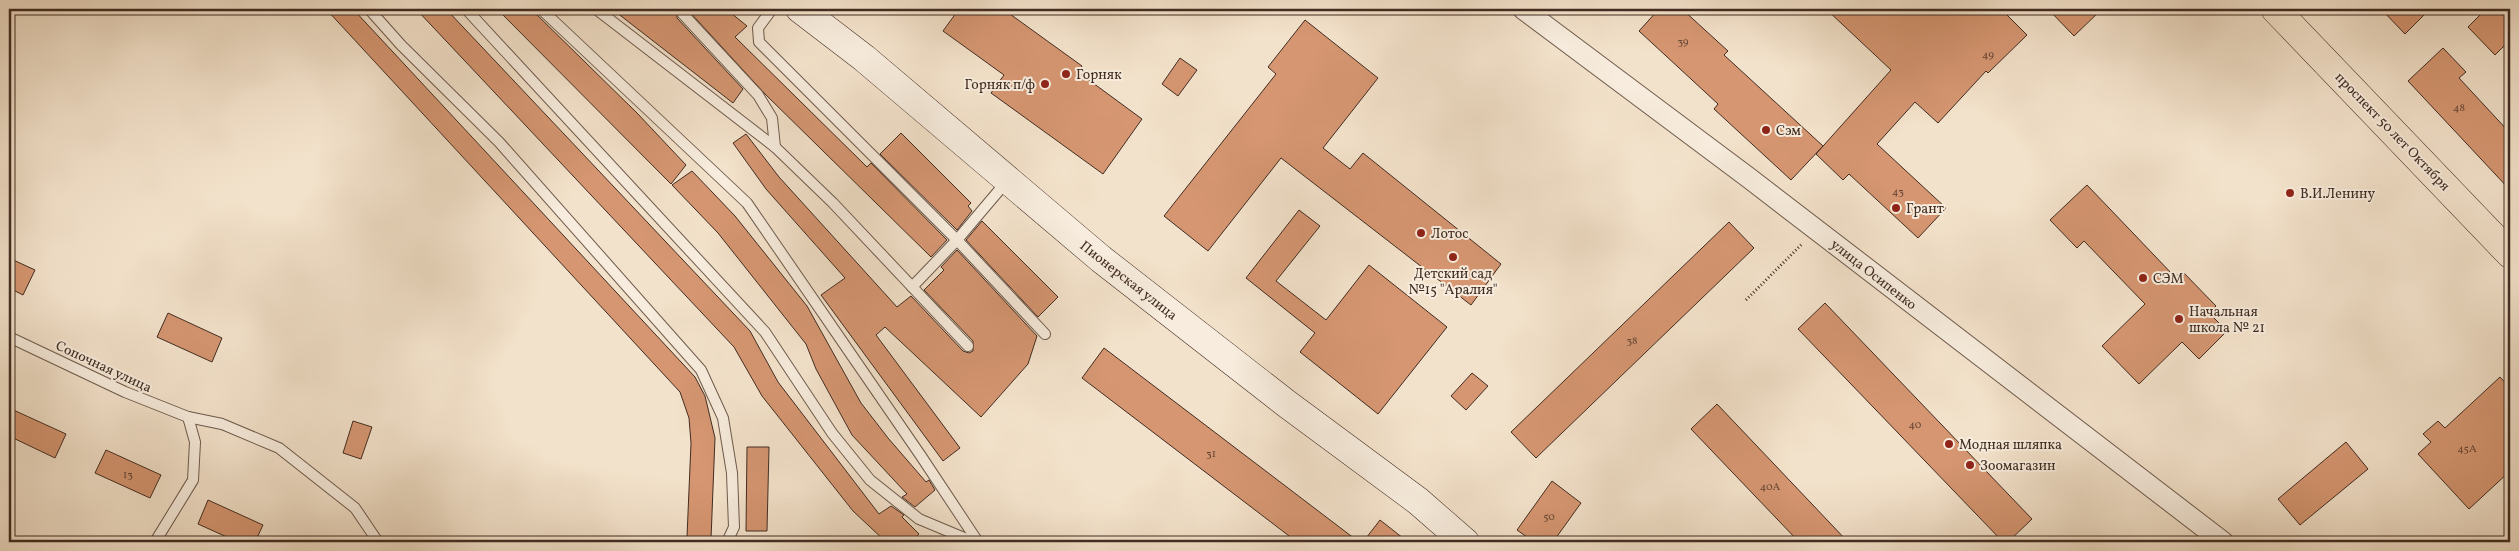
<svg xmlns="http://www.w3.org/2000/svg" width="2519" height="551" font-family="Vollkorn,serif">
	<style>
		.building { fill: #d59671; stroke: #412c22 }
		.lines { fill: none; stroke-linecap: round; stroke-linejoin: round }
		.lane-casing { stroke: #6e5a4c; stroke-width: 12 }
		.street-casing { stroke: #6e5a4c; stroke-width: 22 }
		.secondary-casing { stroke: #412c22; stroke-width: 29 }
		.primary-casing { stroke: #412c22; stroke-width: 29 }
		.path { stroke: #412c22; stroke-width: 3; stroke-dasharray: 1 2.5; stroke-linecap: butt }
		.lane { stroke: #f7ecdd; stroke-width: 10 }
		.street { stroke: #f7ecdd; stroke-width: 20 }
		.secondary { stroke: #f7ecdd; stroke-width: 28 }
		.primary { stroke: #f3e2cb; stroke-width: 28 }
		.poi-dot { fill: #8f2418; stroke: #f7ecdd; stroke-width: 2 }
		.labels { text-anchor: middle; stroke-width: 4; stroke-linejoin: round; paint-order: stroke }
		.number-label { font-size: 11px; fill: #664636 }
		.poi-label { font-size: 14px; fill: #412c22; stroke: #f7ecdd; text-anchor: start }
		.street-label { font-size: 14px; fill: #412c22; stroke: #f7ecdd }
	</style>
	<rect width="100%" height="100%" fill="#f3e2cb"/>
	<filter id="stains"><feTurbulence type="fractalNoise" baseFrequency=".004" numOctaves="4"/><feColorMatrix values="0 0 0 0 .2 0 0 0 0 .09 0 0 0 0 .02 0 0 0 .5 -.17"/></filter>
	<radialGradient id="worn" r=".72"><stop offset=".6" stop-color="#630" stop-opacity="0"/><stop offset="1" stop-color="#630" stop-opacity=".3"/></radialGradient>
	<g class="building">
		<polygon points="326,9 353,9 695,377 705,396 715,438 711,539 687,537 691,443 689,418 680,392"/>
		<polygon points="416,9 446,9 750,331 778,382 879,514 891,506 904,515 902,517 919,534 911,542 886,542 853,511 762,396 734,347"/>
		<polygon points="497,9 531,9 637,113 686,165 671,184"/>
		<polygon points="612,9 677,9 677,18 743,89 733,103"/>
		<polygon points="687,9 726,9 747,26 735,37 867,167 871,163 947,240 931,257 765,94"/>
		<polygon points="959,9 1003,9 1082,66 1078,72 1142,119 1103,174 991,93 1004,75 943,31"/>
		<polygon points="1659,9 1682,9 1728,51 1724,55 1823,146 1791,180 1714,109 1718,104 1639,31"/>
		<polygon points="1826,9 2001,9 2027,35 1988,73 1986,71 1938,123 1915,102 1877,144 1946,208 1918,238 1849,174 1843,180 1816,154 1891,70"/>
		<polygon points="2048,9 2102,9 2074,36"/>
		<polygon points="2381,9 2430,9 2405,34"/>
		<polygon points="2486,9 2510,9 2510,40 2495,55 2468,27"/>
		<polygon points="1305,20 1378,78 1323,148 1350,169 1363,153 1501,264 1471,305 1281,158 1208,251 1164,216 1276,74 1268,67"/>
		<polygon points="2443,48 2466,72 2459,78 2510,133 2510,190 2408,81"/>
		<polygon points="1180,58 1197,70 1178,96 1162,84"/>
		<polygon points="901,133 971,203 968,206 972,211 957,230 880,154"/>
		<polygon points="746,134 779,177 897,307 911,296 963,351 969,353 973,351 973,341 924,290 944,270 941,267 957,250 1037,336 1028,364 981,417 885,327 876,335 960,448 943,461 821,295 845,278 766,189 733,143"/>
		<polygon points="692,171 735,216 807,306 861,403 888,438 926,482 929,480 935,490 915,507 902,497 907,494 852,435 816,369 806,344 718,233 672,185"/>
		<polygon points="2087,185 2175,277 2182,271 2216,306 2209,313 2227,331 2199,359 2182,342 2139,384 2102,346 2145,304 2084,241 2077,248 2050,220"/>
		<polygon points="1299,210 1320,226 1276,281 1326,320 1369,265 1447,327 1378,414 1300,352 1315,333 1246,278"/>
		<polygon points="982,221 1058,297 1038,317 966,240"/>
		<polygon points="1729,222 1754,248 1536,458 1511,432"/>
		<polygon points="9,258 35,270 23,295 9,288"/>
		<polygon points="1825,303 2032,519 2008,542 2003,542 1798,329"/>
		<polygon points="168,313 222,338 212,362 157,337"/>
		<polygon points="1104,348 1359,542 1297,542 1082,378"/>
		<polygon points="1472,373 1488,386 1466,410 1451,396"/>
		<polygon points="2500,377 2510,388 2510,471 2469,509 2418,454 2431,442 2423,434 2438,421 2445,428"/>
		<polygon points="1717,404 1848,542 1799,542 1691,429"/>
		<polygon points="9,408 66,434 55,458 9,436"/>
		<polygon points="353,421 372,427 361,459 343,453"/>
		<polygon points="2346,442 2368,469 2300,525 2278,499"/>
		<polygon points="747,447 769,447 767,531 746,531"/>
		<polygon points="106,450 161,475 150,498 95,473"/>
		<polygon points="1552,481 1581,503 1553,542 1534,542 1517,530"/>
		<polygon points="208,500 263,525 255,542 238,542 198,524"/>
		<polygon points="1380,520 1408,542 1363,542"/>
	</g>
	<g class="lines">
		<defs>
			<g id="lane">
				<polyline points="369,9 401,45 499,142 701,370 723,418 732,473 734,527 727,542"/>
				<polyline points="466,9 765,332 832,433 870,480 919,519 974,542"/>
				<polyline points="541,9 747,203 921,456 978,542"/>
				<polyline points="596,9 775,147 833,203 968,346"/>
				<polyline points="772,9 758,28 759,42 957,240 1045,334"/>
				<polyline points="682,13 758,95 772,118 775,147"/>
				<polyline points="912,287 957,240 1007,181"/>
				<polyline points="9,337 125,392 188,417 222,424 279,448 355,508 378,542"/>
				<polyline points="155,542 193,480 195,442 188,417"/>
			</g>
			<polyline id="street" points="1523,9 1749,178 2223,542"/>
			<polyline id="secondary" points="800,9 864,58 1101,259 1287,404 1418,501 1465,542"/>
			<polyline id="primary" points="2275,9 2510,254"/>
		</defs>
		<use href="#lane" class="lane-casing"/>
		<use href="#street" class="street-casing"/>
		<use href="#secondary" class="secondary-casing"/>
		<use href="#primary" class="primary-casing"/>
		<polyline class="path" points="1746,300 1802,244"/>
		<use href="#lane" class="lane"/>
		<use href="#street" class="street"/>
		<use href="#secondary" class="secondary"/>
		<use href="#primary" class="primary"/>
	</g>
	<g class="poi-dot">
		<circle cx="1066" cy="74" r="5"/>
		<circle cx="1045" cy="84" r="5"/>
		<circle cx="1766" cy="130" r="5"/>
		<circle cx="2290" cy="193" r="5"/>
		<circle cx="1896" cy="208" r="5"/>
		<circle cx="1421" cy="233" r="5"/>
		<circle cx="1453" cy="257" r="5"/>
		<circle cx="2143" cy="278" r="5"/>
		<circle cx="2179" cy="319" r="5"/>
		<circle cx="1949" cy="444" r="5"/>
		<circle cx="1970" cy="465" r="5"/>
	</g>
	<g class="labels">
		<g class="number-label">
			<text x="1683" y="45">39</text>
			<text x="1988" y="58">49</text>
			<text x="2459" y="111">48</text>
			<text x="1898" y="195">43</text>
			<text x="1632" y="344">38</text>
			<text x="1915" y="428">40</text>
			<text x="2467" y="452">45А</text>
			<text x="1211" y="457">31</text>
			<text x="128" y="478">13</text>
			<text x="1770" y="490">40А</text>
			<text x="1549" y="520">50</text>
		</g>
		<g class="poi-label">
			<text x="1076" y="79">Горняк</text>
			<text x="1035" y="89" text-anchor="end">Горняк п/ф</text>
			<text x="1776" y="135">Сэм</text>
			<text x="2300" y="198">В.И.Ленину</text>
			<text x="1906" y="213">Грант</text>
			<text x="1431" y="238">Лотос</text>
			<text x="1453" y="278" text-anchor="middle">Детский сад<tspan x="1453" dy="16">№15 "Аралия"</tspan></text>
			<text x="2153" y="283">СЭМ</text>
			<text x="2189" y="316">Начальная<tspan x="2189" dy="16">школа № 21</tspan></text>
			<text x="1959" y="449">Модная шляпка</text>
			<text x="1980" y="470">Зоомагазин</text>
		</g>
		<g class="street-label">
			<text transform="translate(2393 131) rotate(46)" y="5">проспект 50 лет Октября</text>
			<text transform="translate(1874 274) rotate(38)" y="5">улица Осипенко</text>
			<text transform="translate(1129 280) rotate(38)" y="5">Пионерская улица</text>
			<text transform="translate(104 366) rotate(25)" y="5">Сопочная улица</text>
		</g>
	</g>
	<rect width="2519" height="551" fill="none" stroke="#f3e2cb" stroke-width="30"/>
	<rect x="10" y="10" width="2499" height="531" fill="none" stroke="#412c22" stroke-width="2.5"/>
	<rect x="15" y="15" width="2489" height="521" fill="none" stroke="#412c22"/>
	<rect width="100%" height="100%" filter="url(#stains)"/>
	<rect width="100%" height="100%" fill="url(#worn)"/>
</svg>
